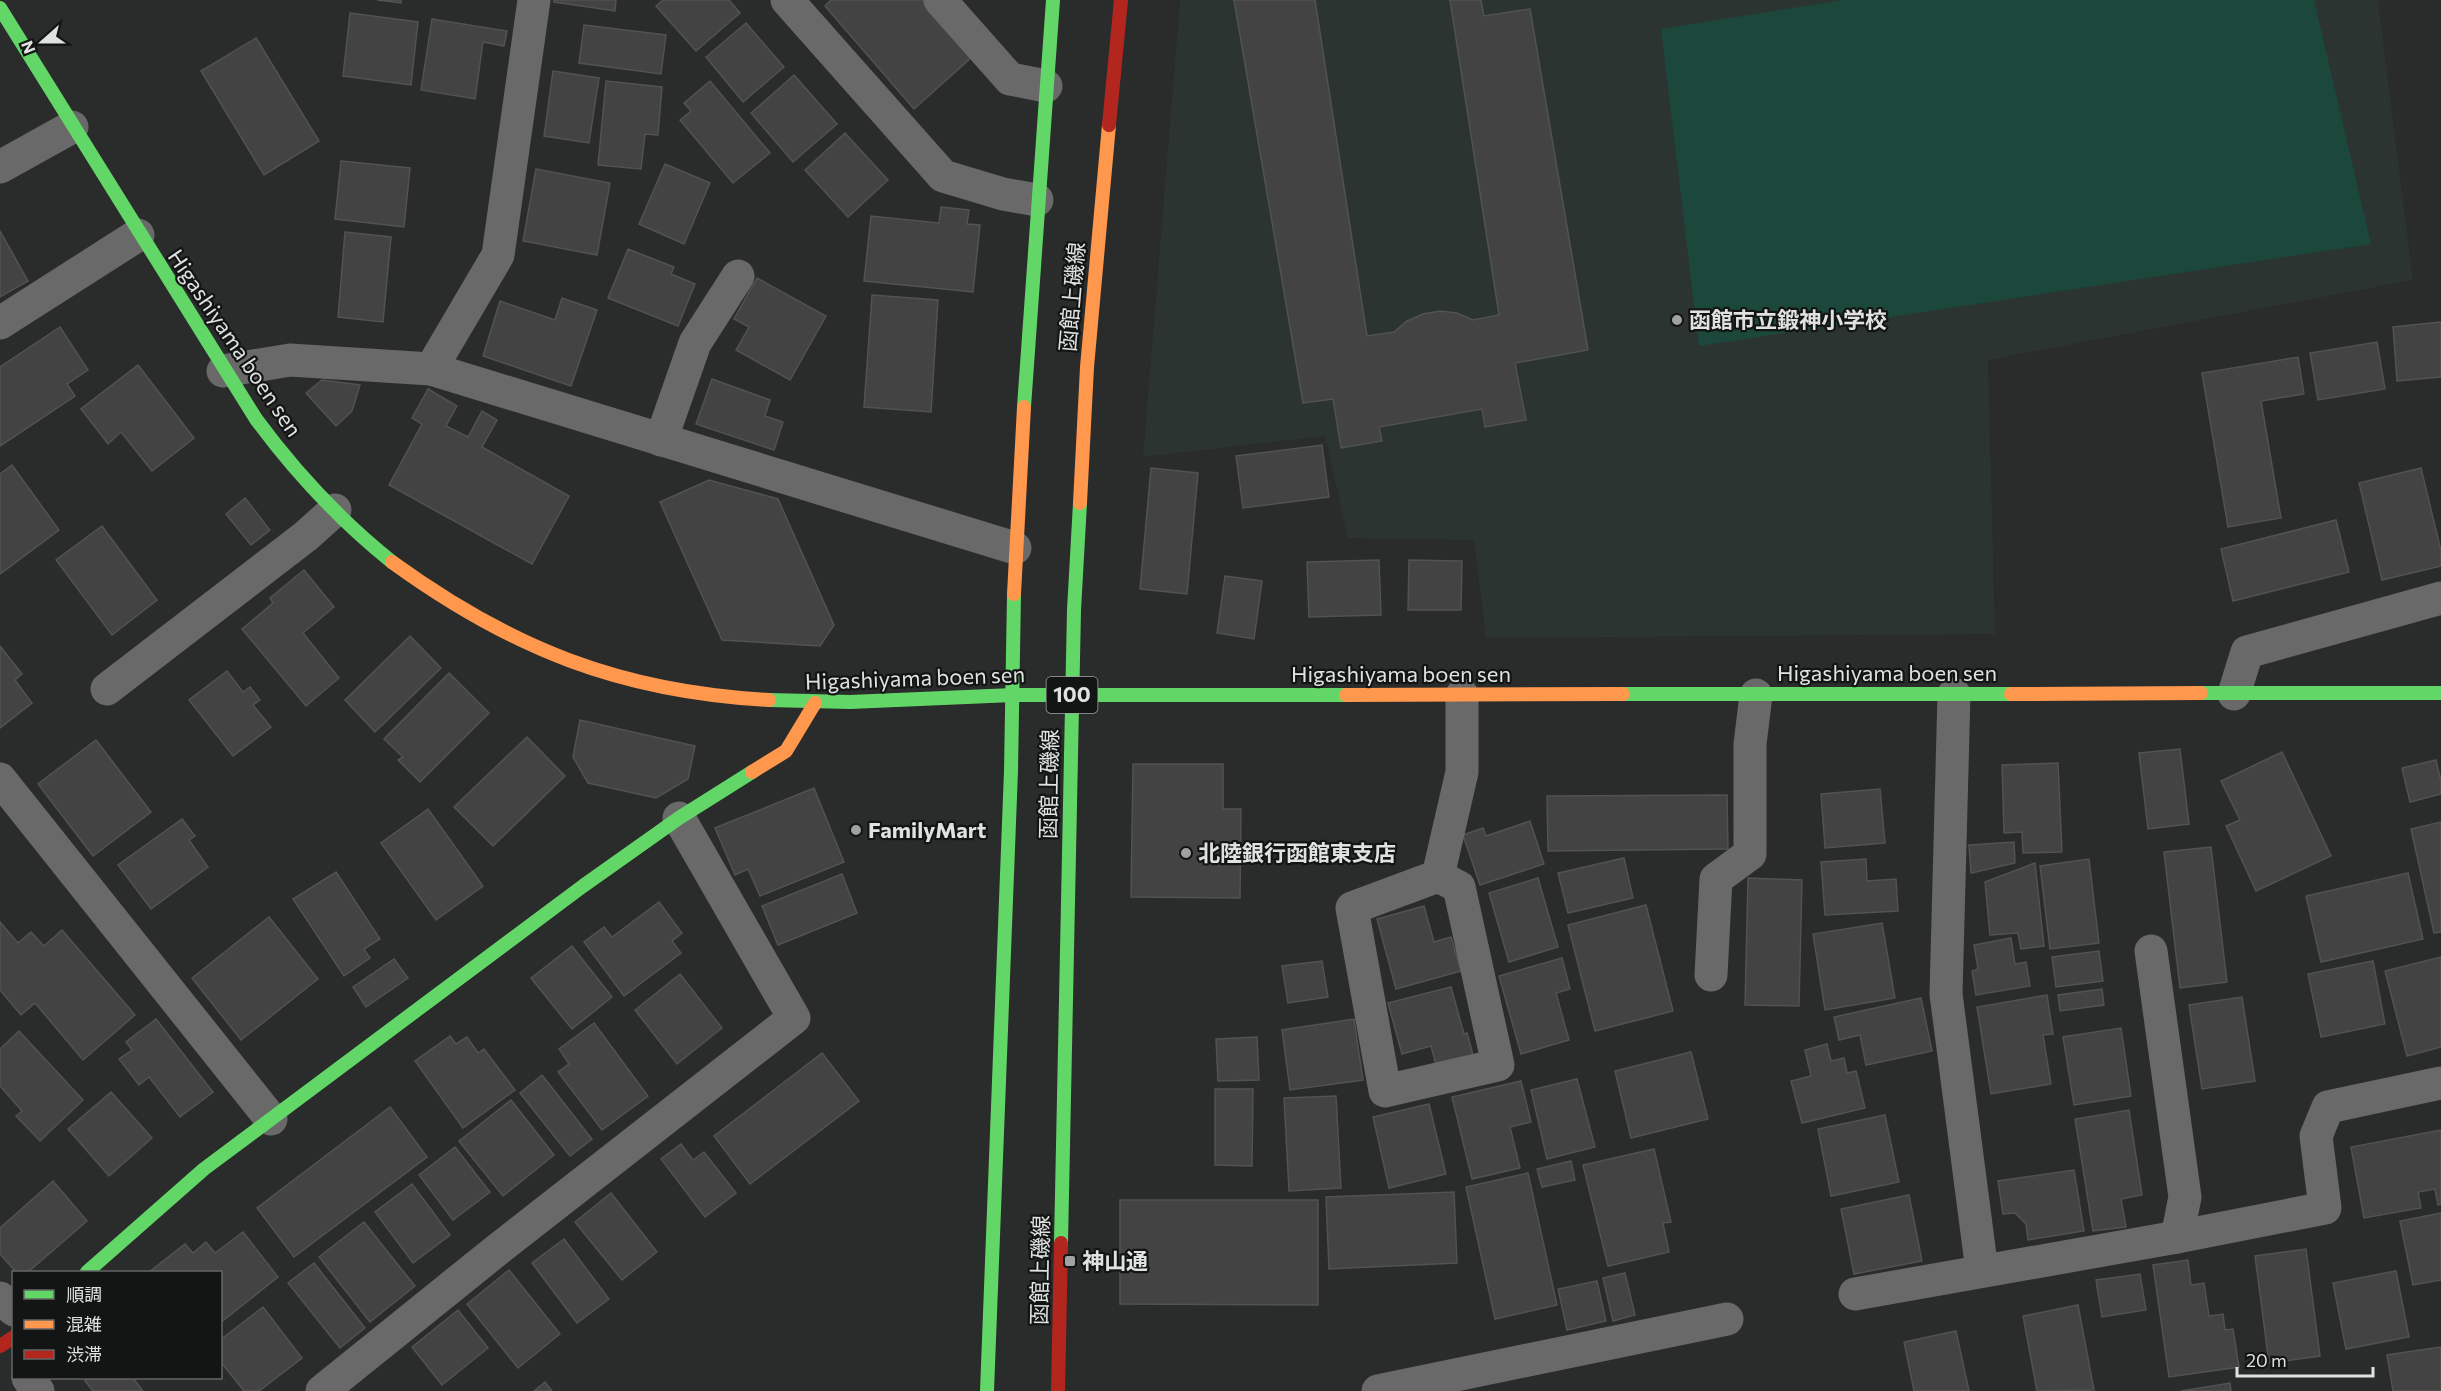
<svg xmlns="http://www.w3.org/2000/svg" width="2441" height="1391" font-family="Commissioner,'Noto Sans JP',sans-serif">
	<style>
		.built { fill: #2b3430 }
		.green { fill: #1b483b }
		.building { fill: #424342; stroke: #515252; stroke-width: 1.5 }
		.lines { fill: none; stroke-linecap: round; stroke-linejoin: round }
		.street { stroke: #696969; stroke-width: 33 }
		.fast { stroke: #63d668; stroke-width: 14 }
		.slow { stroke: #ff974d; stroke-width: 14 }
		.jam { stroke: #b3261e; stroke-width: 14 }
		.poi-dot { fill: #a0a1a1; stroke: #131414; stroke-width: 2 }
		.labels { text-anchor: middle; stroke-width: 4.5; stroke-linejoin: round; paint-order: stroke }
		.shield { fill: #131414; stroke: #a2a4a4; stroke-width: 1.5 }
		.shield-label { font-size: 21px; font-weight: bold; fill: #e0e1e1 }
		.street-label { font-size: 22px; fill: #e0e1e1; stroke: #131414 }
		.poi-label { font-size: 22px; font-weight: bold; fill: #e0e1e1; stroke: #131414; text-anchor: start }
	</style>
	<rect width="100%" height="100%" fill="#2a2b2b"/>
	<polygon class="built" points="1180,0 2378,0 2413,280 1988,360 1995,634 1486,638 1474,540 1348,538 1325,436 1143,457"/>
	<polygon class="green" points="1843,0 2314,0 2371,244 1699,346 1661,29"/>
	<g class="building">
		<polygon points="377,0 401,0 401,3"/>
		<polygon points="554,0 616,0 615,11 554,2"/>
		<polygon points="663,0 729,0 740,13 696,51 656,6"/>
		<polygon points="831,0 922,0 972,57 914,109 825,6"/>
		<polygon points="1234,0 1315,0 1367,336 1394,332 1407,321 1423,314 1440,311 1457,313 1473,320 1499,315 1450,0 1481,0 1484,16 1530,9 1588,350 1515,363 1526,420 1485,427 1482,409 1379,427 1382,441 1341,448 1333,399 1303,403"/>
		<polygon points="350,13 418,22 411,85 343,76"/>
		<polygon points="432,19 507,31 504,46 483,42 475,99 421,90"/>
		<polygon points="746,23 784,67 743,102 706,57"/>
		<polygon points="584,25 666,35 661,74 579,63"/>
		<polygon points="256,38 319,141 264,175 201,71"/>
		<polygon points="553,71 599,78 589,143 544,136"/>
		<polygon points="794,75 837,124 793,162 751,113"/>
		<polygon points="606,81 662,87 658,135 645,134 641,169 598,165"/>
		<polygon points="710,81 770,153 733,183 680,120 691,111 684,103"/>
		<polygon points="845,133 888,180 848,217 805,170"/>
		<polygon points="341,161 410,168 404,227 335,219"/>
		<polygon points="665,164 710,183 684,244 639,224"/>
		<polygon points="536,169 610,183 597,255 523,241"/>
		<polygon points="941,207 969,210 967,224 980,225 973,292 864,281 871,216 939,223"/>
		<polygon points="0,231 28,281 0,297"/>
		<polygon points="345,232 391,237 383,322 338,317"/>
		<polygon points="628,249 674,267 671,274 695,284 678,326 608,298"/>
		<polygon points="757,278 826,316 790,380 736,350 749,327 734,319"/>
		<polygon points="872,295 938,300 931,412 864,407"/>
		<polygon points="562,298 597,310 571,386 483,356 500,301 555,320"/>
		<polygon points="2441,322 2441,377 2397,381 2393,327"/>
		<polygon points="60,327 88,370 67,384 75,396 0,446 0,367"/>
		<polygon points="2377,342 2385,389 2318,400 2310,353"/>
		<polygon points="2298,357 2304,394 2261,401 2281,518 2228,527 2202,373"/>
		<polygon points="138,365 194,438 152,471 121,432 108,444 81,409"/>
		<polygon points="712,379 770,400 765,416 783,422 774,450 696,424"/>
		<polygon points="322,380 360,385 352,411 336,426 306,393"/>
		<polygon points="428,389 457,406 446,426 468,437 482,411 497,420 482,447 569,496 532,564 389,485 422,424 412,418"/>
		<polygon points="1322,445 1329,497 1243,508 1236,456"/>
		<polygon points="12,465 59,530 0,574 0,474"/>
		<polygon points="1151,468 1198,473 1187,594 1140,589"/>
		<polygon points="2421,468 2441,551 2441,566 2382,580 2359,483"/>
		<polygon points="709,480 778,499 834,625 820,646 722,640 660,502"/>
		<polygon points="245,498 270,530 251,545 226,514"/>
		<polygon points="2336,520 2349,572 2233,601 2221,549"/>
		<polygon points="102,526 157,600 112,635 56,560"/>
		<polygon points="1379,560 1381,615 1309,617 1307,562"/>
		<polygon points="1409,560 1462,561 1461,610 1408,610"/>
		<polygon points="304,570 334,607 303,633 339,678 306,706 242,629 273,603 270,598"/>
		<polygon points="1225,576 1262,581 1254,639 1217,633"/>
		<polygon points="410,636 441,668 375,732 345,700"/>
		<polygon points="0,646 22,674 15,680 32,703 0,728"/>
		<polygon points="227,671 243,692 250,687 260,700 253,705 271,727 233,756 189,700"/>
		<polygon points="449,673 489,713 420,782 398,760 403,757 384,739"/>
		<polygon points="580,720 695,746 688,779 656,798 588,783 573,757"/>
		<polygon points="527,737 565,776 493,846 454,807"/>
		<polygon points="96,740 151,812 93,856 38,784"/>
		<polygon points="2180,749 2189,824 2148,829 2139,753"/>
		<polygon points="2282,752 2331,856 2256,891 2226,826 2240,820 2221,781"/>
		<polygon points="2436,760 2441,781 2441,794 2410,802 2402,768"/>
		<polygon points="2058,763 2062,852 2023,853 2022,832 2004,833 2002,765"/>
		<polygon points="1133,764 1223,764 1223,809 1241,809 1240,898 1131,897"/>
		<polygon points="814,788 844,862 760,896 748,869 735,875 715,828"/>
		<polygon points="1880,789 1885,843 1825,848 1821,794"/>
		<polygon points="1727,795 1728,849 1548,851 1547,796"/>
		<polygon points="428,809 483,886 436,920 381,843"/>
		<polygon points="182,819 195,836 189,840 208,867 151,909 118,865"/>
		<polygon points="1530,821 1544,864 1480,885 1463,835 1483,828 1486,836"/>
		<polygon points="2441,822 2441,932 2434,933 2411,829"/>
		<polygon points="2014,842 2015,863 1971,873 1969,845"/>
		<polygon points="2211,847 2227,982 2180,988 2164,852"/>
		<polygon points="1624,858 1633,898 1568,913 1558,873"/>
		<polygon points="1866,859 1867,881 1896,879 1898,911 1825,915 1821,862"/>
		<polygon points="2089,859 2099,943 2050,949 2040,866"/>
		<polygon points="2035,863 2044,946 2021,949 2018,933 1990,935 1985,882"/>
		<polygon points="336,872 380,939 364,949 370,958 344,976 293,899"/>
		<polygon points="2408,873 2423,939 2321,962 2306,896"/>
		<polygon points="842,874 857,913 778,945 762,906"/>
		<polygon points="1538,878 1558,947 1509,962 1489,893"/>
		<polygon points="1748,878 1802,880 1799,1006 1745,1005"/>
		<polygon points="659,902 682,933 672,941 681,953 624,996 584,942 604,927 612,937"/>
		<polygon points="1646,905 1673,1011 1595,1031 1568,925"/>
		<polygon points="1424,906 1434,942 1451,937 1461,971 1396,989 1377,919"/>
		<polygon points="269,917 318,979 241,1040 192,978"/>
		<polygon points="0,922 18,943 31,932 44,946 62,930 135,1015 83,1060 35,1003 21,1015 0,990"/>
		<polygon points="1882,923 1895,998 1825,1010 1813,934"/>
		<polygon points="2011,938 2015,964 2026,962 2030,986 1976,995 1972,971 1978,969 1974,945"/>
		<polygon points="572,946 612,997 572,1029 531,978"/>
		<polygon points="2099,951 2103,981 2056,987 2052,957"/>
		<polygon points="2441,957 2441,1047 2407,1056 2385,971"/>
		<polygon points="1562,958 1570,989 1556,993 1569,1040 1521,1054 1499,976"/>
		<polygon points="394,959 408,978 366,1007 353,987"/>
		<polygon points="1322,961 1328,997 1288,1003 1282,966"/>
		<polygon points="2373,961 2385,1024 2321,1037 2308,974"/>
		<polygon points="680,974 722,1028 677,1064 635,1010"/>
		<polygon points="1451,987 1464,1034 1467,1033 1473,1055 1436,1065 1431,1046 1402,1054 1388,1003"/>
		<polygon points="2102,989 2104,1005 2060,1011 2058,995"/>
		<polygon points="2047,995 2053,1034 2043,1035 2051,1084 1991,1094 1977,1007"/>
		<polygon points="2242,997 2255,1081 2202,1089 2189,1005"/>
		<polygon points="1921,998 1932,1051 1866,1065 1860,1035 1839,1040 1834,1017"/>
		<polygon points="156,1019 213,1092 180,1117 149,1077 139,1085 119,1059 132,1050 126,1042"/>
		<polygon points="1354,1019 1363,1080 1290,1090 1282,1030"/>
		<polygon points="594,1023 648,1096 602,1130 558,1072 569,1064 559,1049"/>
		<polygon points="2121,1028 2131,1096 2074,1105 2063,1037"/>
		<polygon points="19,1031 83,1100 40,1141 16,1116 22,1111 0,1086 0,1049"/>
		<polygon points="450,1036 456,1044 467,1037 478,1053 484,1049 515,1090 463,1128 415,1061"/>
		<polygon points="1257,1037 1259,1080 1218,1081 1216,1039"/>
		<polygon points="1827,1044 1831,1061 1844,1058 1847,1073 1856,1071 1865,1108 1802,1123 1791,1081 1811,1076 1805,1050"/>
		<polygon points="1691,1052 1708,1119 1631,1138 1615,1071"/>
		<polygon points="822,1053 859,1101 750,1184 714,1136"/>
		<polygon points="542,1075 592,1139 570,1156 520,1093"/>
		<polygon points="1577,1079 1595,1147 1547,1159 1531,1090"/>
		<polygon points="1521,1081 1531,1122 1510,1127 1520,1168 1472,1179 1452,1097"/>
		<polygon points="1215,1089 1253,1089 1252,1166 1215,1165"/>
		<polygon points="111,1092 152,1138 109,1176 68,1129"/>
		<polygon points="1336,1096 1341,1188 1289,1191 1284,1098"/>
		<polygon points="511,1100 554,1155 503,1196 459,1141"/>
		<polygon points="1429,1104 1446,1174 1389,1188 1373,1117"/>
		<polygon points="390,1107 427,1157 294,1257 257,1208"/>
		<polygon points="2129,1110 2142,1195 2121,1199 2126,1227 2093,1231 2075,1119"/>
		<polygon points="1885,1115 1899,1182 1831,1196 1818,1129"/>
		<polygon points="2441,1130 2441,1204 2438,1205 2435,1189 2418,1192 2421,1208 2364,1218 2351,1147"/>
		<polygon points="681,1144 693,1160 704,1152 736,1193 705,1217 661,1159"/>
		<polygon points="455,1147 490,1192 453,1220 419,1175"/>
		<polygon points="1654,1149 1671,1222 1663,1223 1669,1252 1608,1266 1583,1165"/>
		<polygon points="1571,1161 1575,1180 1542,1187 1537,1169"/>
		<polygon points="2074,1170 2084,1231 2028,1240 2026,1224 2015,1213 2003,1214 1998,1181"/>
		<polygon points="1528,1173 1557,1305 1495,1319 1466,1187"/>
		<polygon points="53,1181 87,1221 28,1272 16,1272 0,1254 0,1228"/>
		<polygon points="412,1184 450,1235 413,1263 375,1212"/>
		<polygon points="1454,1192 1457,1263 1329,1269 1326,1197"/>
		<polygon points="611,1193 657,1252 622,1280 575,1222"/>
		<polygon points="1909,1195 1922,1261 1854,1274 1841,1209"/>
		<polygon points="1120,1200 1318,1200 1318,1305 1120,1304"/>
		<polygon points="2441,1213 2441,1280 2413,1285 2400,1221"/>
		<polygon points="364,1222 415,1286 370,1322 319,1257"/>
		<polygon points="243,1232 278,1277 220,1323 220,1272 149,1272 185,1244 193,1253 206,1242 215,1253"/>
		<polygon points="564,1239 609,1299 577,1323 532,1263"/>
		<polygon points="2306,1249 2320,1356 2269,1363 2255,1256"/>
		<polygon points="2188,1260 2191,1285 2204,1283 2209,1316 2223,1314 2225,1330 2233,1329 2239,1367 2169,1377 2153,1265"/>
		<polygon points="314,1263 365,1328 340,1348 288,1283"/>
		<polygon points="509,1270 560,1334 518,1368 467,1304"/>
		<polygon points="2396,1271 2409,1337 2346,1349 2333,1283"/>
		<polygon points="1625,1273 1635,1315 1613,1321 1603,1278"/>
		<polygon points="2140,1274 2146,1310 2102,1317 2096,1280"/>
		<polygon points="1597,1281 1606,1321 1567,1330 1558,1289"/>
		<polygon points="2078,1305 2094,1390 2037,1391 2023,1316"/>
		<polygon points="263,1307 302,1358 259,1391 244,1391 220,1361 220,1340"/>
		<polygon points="458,1310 488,1348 442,1385 412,1347"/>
		<polygon points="1956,1331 1969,1391 1914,1391 1904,1342"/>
		<polygon points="2441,1347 2441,1391 2393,1391 2387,1355"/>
		<polygon points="90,1378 133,1378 143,1391 93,1391 85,1381"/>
		<polygon points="545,1382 552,1391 534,1391"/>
		<polygon points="2230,1383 2231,1391 2181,1391"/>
	</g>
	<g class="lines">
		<g class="street">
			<polyline points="787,0 943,176 1003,194 1037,200"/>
			<polyline points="940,0 1010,79 1046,86"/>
			<polyline points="0,167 72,127"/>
			<polyline points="0,323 138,235"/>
			<polyline points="431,369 498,255 534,0"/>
			<polyline points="223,371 290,360 431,369 1015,548"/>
			<polyline points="661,440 695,343 738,276"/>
			<polyline points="107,689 306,536 335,510"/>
			<polyline points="1954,694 1946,994 1982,1271"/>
			<polyline points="2234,694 2247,652 2441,598"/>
			<polyline points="0,779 271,1119"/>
			<polyline points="1438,876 1352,908 1385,1091 1498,1065 1459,887 1438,876 1462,772 1462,695"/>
			<polyline points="2151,951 2185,1197 2177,1237"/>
			<polyline points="1711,975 1716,879 1750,854 1750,744 1756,695"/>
			<polyline points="1855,1294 2177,1237 2325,1208 2316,1136 2328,1107 2441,1083"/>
			<polyline points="0,1298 14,1310"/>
			<polyline points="28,1378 38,1391"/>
			<polyline points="322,1391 497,1250 794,1018 679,818"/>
			<polyline points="1378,1391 1727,1319"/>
		</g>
		<g class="fast">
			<path d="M0,8L256,419C295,472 341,521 392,562"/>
			<polyline points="1024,407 1053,0"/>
			<polyline points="2201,693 2441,693"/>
			<polyline points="1623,694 2011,694"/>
			<polyline points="769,700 850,702 1013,695 1346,695"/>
			<polyline points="1061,1243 1074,610 1080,503"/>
			<polyline points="87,1272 204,1169 583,886 679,818 752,772"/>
			<polyline points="987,1391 1011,771 1014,594"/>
		</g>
		<g class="slow">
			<polyline points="1080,503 1087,367 1109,125"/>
			<path d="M392,562C512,649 621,692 769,700"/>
			<polyline points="1014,594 1024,407"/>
			<polyline points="2011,694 2201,693"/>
			<polyline points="1346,695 1623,694"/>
			<polyline points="752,772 786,751 815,703"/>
		</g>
		<g class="jam">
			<polyline points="1109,125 1121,0"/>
			<polyline points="0,1346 14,1337"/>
			<polyline points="1058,1391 1061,1243"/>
		</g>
	</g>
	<g class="poi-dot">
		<circle cx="1677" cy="320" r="6"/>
		<circle cx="856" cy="830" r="6"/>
		<circle cx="1186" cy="853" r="6"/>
		<rect x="1064" y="1255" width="12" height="12" rx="3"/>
	</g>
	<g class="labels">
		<rect class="shield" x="1046.5" y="677" width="51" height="36" rx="4.5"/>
		<g class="shield-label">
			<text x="1072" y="702">100</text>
		</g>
		<g class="street-label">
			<text transform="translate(1072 297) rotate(-85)" y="8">函館上磯線</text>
			<text transform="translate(235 343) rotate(56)" y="8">Higashiyama boen sen</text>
			<text x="1887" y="681">Higashiyama boen sen</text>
			<text x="1401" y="682">Higashiyama boen sen</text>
			<text transform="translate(915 678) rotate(-2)" y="8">Higashiyama boen sen</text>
			<text transform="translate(1049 784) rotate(-89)" y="8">函館上磯線</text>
			<text transform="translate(1040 1270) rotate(-89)" y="8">函館上磯線</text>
		</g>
		<g class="poi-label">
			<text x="1689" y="328">函館市立鍛神小学校</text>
			<text x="868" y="838">FamilyMart</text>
			<text x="1198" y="861">北陸銀行函館東支店</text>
			<text x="1082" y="1269">神山通</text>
		</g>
	</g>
	<rect x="12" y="1271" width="210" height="108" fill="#131414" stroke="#656666" stroke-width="1.5"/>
	<rect x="24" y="1290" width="30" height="9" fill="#63d668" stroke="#656666" stroke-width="1.5"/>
	<text x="66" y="1301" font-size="18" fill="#e0e1e1">順調</text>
	<rect x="24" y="1320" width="30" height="9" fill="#ff974d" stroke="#656666" stroke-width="1.5"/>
	<text x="66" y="1331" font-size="18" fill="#e0e1e1">混雑</text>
	<rect x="24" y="1350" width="30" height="9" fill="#b3261e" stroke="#656666" stroke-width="1.5"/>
	<text x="66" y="1361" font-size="18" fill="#e0e1e1">渋滞</text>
	<g transform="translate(42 42) rotate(249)" stroke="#131414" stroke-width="4.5" paint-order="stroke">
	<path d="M0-4.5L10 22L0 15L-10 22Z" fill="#e0e1e1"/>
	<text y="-9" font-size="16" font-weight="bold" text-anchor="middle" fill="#e0e1e1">N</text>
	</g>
	<path d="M2237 1367v9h136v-9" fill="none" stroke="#e0e1e1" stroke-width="3"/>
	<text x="2246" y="1367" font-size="18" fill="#e0e1e1" stroke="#131414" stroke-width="4.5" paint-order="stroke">20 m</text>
</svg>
